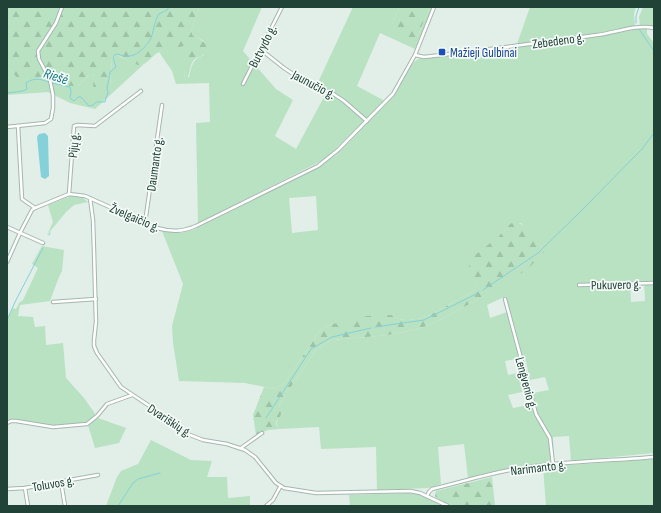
<svg xmlns="http://www.w3.org/2000/svg" width="661" height="513" font-family="'Sofia Sans Condensed',sans-serif">
	<style>
		.grass { fill: #b9e2c2; fill-rule: evenodd }
		.forest { fill: url(#forest-firs) }
		.water { fill: #84d1d9 }
		.lines { fill: none; stroke-linecap: round; stroke-linejoin: round }
		.stream { stroke: #84d1d9; stroke-width: 1 }
		.minor-casing { stroke: #a4b7af; stroke-width: 4.5 }
		.minor { stroke: #fff; stroke-width: 2.5 }
		.transit-dot { fill: #1a4fb4; stroke: #f4faf7; stroke-width: 1.5 }
		.labels { text-anchor: middle; stroke-width: 3.5; stroke-linejoin: round; paint-order: stroke }
		.street-label { font-size: 13px; fill: #204237; stroke: #f4faf7 }
		.transit-label { font-size: 13px; fill: #164399; stroke: #f4faf7; text-anchor: start }
		.water-label { font-size: 14px; font-style: italic; fill: #127886; stroke: #f4faf7 }
	</style>
	<defs>
		<pattern id="forest-firs" width="22" height="20" patternUnits="userSpaceOnUse"><rect width="22" height="20" fill="#b9e2c2"/><path d="M5 1l3.5 6h-7zM16 11l3.5 6h-7z" fill="#9fc3a7"/></pattern>
	</defs>
	<rect width="100%" height="100%" fill="#e2eee8"/>
	<g class="grass">
		<path d="M199,7H262L243,51L276,89L293,100L275,136L296,149L324,97L314,91L353,7H399L392,24L417,37L430,7H433L415,49L380,33L357,86L385,101L325,159L198,224L196,123L210,122L209,83L176,84L172,71L159,52L168,48L185,46L187,49L184,78L189,77C192,66 192,59 204,55V41L193,36L191,31Z"/>
		<polygon points="530,7 636,7 634,14 635,26 590,35 517,44"/>
		<polygon points="643,7 654,7 654,27 640,26 639,17"/>
		<path d="M639,29H647V34L654,43V453L571,461L569,436L553,437L554,462L519,466L468,478L464,444L438,447L441,484L428,488L377,490L376,447L321,449L319,427L279,429C275,423 277,420 281,414L279,405L315,351L327,342L333,340L388,335L414,330L432,324L477,300L545,251L521,223L510,224L498,237L474,278L476,284L474,291L430,315C418,319 402,324 392,315L329,325L320,330L284,384L275,389L245,383L179,381L173,343L172,326L183,284L162,231L180,233L193,230L310,172L336,155L393,97C399,87 409,64 418,59L594,37ZM316,196L318,230L292,233L289,198ZM644,281L645,301L631,302L630,282ZM506,296L510,311L490,318L487,305ZM525,357L530,380L545,377L549,390L533,393L534,404L513,408L508,395L527,391L522,372L508,375L505,361Z"/>
		<polygon points="117,55 137,65 144,64 95,109 70,103 48,92 7,95 7,66 20,80 38,78 56,84 62,84 70,86 79,85 90,74 93,74 94,77 110,87 112,58"/>
		<polygon points="71,196 82,197 88,202 74,205 66,212 47,235 53,222 48,205"/>
		<polygon points="42,246 64,250 62,271 59,277 50,301 20,305 18,316 33,317 35,327 45,326 46,345 63,343 66,378 84,398 98,418 126,428 119,443 95,448 87,422 53,426 7,419 7,320 13,308 16,309 19,303 23,300 38,268 32,264"/>
		<polygon points="151,440 191,460 212,461 207,477 227,477 228,498 250,496 250,506 106,506 117,477 121,471 138,464"/>
		<polygon points="654,459 654,506 546,506 543,467"/>
		<polygon points="408,493 418,494 444,506 350,506 349,495"/>
	</g>
	<g class="forest">
		<path d="M7,7H199L191,31L193,36C200,39 214,45 204,54C201,57 196,57 193,61C189,68 190,76 185,82H184L185,57L182,54L186,49L184,46C176,48 167,48 159,52C152,55 147,66 138,65C131,64 124,57 117,55L112,58L110,87L109,89C102,90 98,91 93,86L94,77L93,74H90L79,85L75,86H70L62,84H56L38,78L20,81L7,66Z"/>
		<polygon points="399,7 430,7 417,37 413,39 393,29 392,24"/>
		<path d="M514,222C525,221 538,243 545,251L527,270L495,288L477,300L432,324L414,330L388,335L333,340L327,342L315,351L279,405C281,411 283,416 277,420L276,424L279,429L268,430L256,435L253,415L264,387L275,389L284,384L320,330L329,325L366,316L392,315C402,324 418,319 430,315L474,291L476,284L469,272V265L470,259L498,237L510,224Z"/>
		<path d="M492,477L495,506C481,506 442,510 435,496L436,491Z"/>
	</g>
	<polygon class="water" points="45,133 48,136 49,176 45,179 41,177 37,137 39,134"/>
	<g class="lines">
		<g class="stream">
			<polyline points="636,23 636,16 639,7"/>
			<polyline points="639,29 654,51"/>
			<path d="M52,83L70,87L71,91L70,98L74,101L78,97H81L89,106L93,105L96,102H105L106,98L108,93L107,88L109,79L110,72L116,67C115,62 110,56 117,54C121,55 126,57 130,56C138,55 148,45 151,38C154,30 154,22 159,14L167,10L169,7"/>
			<path d="M7,93L23,91L27,89L26,83C35,77 40,79 49,82"/>
			<polyline points="49,235 50,233"/>
			<polyline points="483,290 538,253 582,210 642,149 654,133"/>
			<polyline points="7,320 16,300 43,248"/>
			<polyline points="375,327 424,320 478,293"/>
			<polyline points="266,418 311,349 332,337 371,328"/>
			<polyline points="118,506 133,483 138,479 160,473"/>
		</g>
		<defs>
			<g id="minor">
				<polyline points="260,49 284,68 305,82 332,93 344,101 367,121"/>
				<path d="M415,55L424,57C482,50 539,43 597,35C615,33 636,24 654,28"/>
				<polyline points="243,84 282,7"/>
				<polyline points="18,126 22,199 35,208"/>
				<polyline points="7,127 45,123 51,119 53,108 53,95 50,80 39,59 38,51 56,23 62,7"/>
				<polyline points="69,194 74,126 78,125 95,126 141,91"/>
				<polyline points="90,198 93,220 94,251 96,322 94,340 94,346 97,353 121,387 154,409 171,424 185,433 203,440 227,444 245,450 255,457 276,483 284,488 316,493 410,491 420,493 448,506"/>
				<polyline points="145,223 162,105"/>
				<polyline points="7,227 43,243"/>
				<path d="M7,262L20,233L32,210L35,208L69,194L85,196L157,228C171,232 182,232 196,226L318,166L338,150L393,94L415,55L434,7"/>
				<polyline points="579,285 654,283"/>
				<polyline points="505,299 536,414 550,438 553,464"/>
				<polyline points="53,302 96,299"/>
				<polyline points="7,423 11,421 16,421 53,427 87,424 97,416 107,404 132,395"/>
				<polyline points="241,448 262,433"/>
				<polyline points="61,482 65,506"/>
				<polyline points="25,488 28,506"/>
				<polyline points="7,489 25,488 98,475"/>
				<path d="M427,496L429,492L432,489C462,482 492,472 522,468C566,461 610,461 654,457"/>
				<polyline points="266,506 273,500 280,487"/>
			</g>
		</defs>
		<use href="#minor" class="minor-casing"/>
		<use href="#minor" class="minor"/>
	</g>
	<rect class="transit-dot" x="438" y="48" width="8" height="8" rx="2"/>
	<g class="labels">
		<g class="street-label">
			<text transform="translate(558 40) rotate(-8)" y="5">Zebedeno g.</text>
			<text transform="translate(262 46) rotate(-63)" y="5">Butvydo g.</text>
			<text transform="translate(314 84) rotate(28)" y="5">Jaunučio g.</text>
			<text transform="translate(73 145) rotate(-84)" y="5">Pijų g.</text>
			<text transform="translate(154 164) rotate(-82)" y="5">Daumanto g.</text>
			<text transform="translate(135 217) rotate(23)" y="5">Žvelgaičio g.</text>
			<text transform="translate(616 284) rotate(-1)" y="5">Pukuvero g.</text>
			<text transform="translate(527 383) rotate(75)" y="5">Lengvenio g.</text>
			<text transform="translate(170 420) rotate(33)" y="5">Dvariškių g.</text>
			<text transform="translate(538 467) rotate(-7)" y="5">Narimanto g.</text>
			<text transform="translate(53 483) rotate(-10)" y="5">Toluvos g.</text>
		</g>
		<g class="transit-label">
			<text x="450" y="57">Mažieji Gulbinai</text>
		</g>
		<g class="water-label">
			<text transform="translate(56 76) rotate(18)" y="5">Riešė</text>
		</g>
	</g>
	<rect width="661" height="513" fill="none" stroke="#204237" stroke-width="16"/>
</svg>
